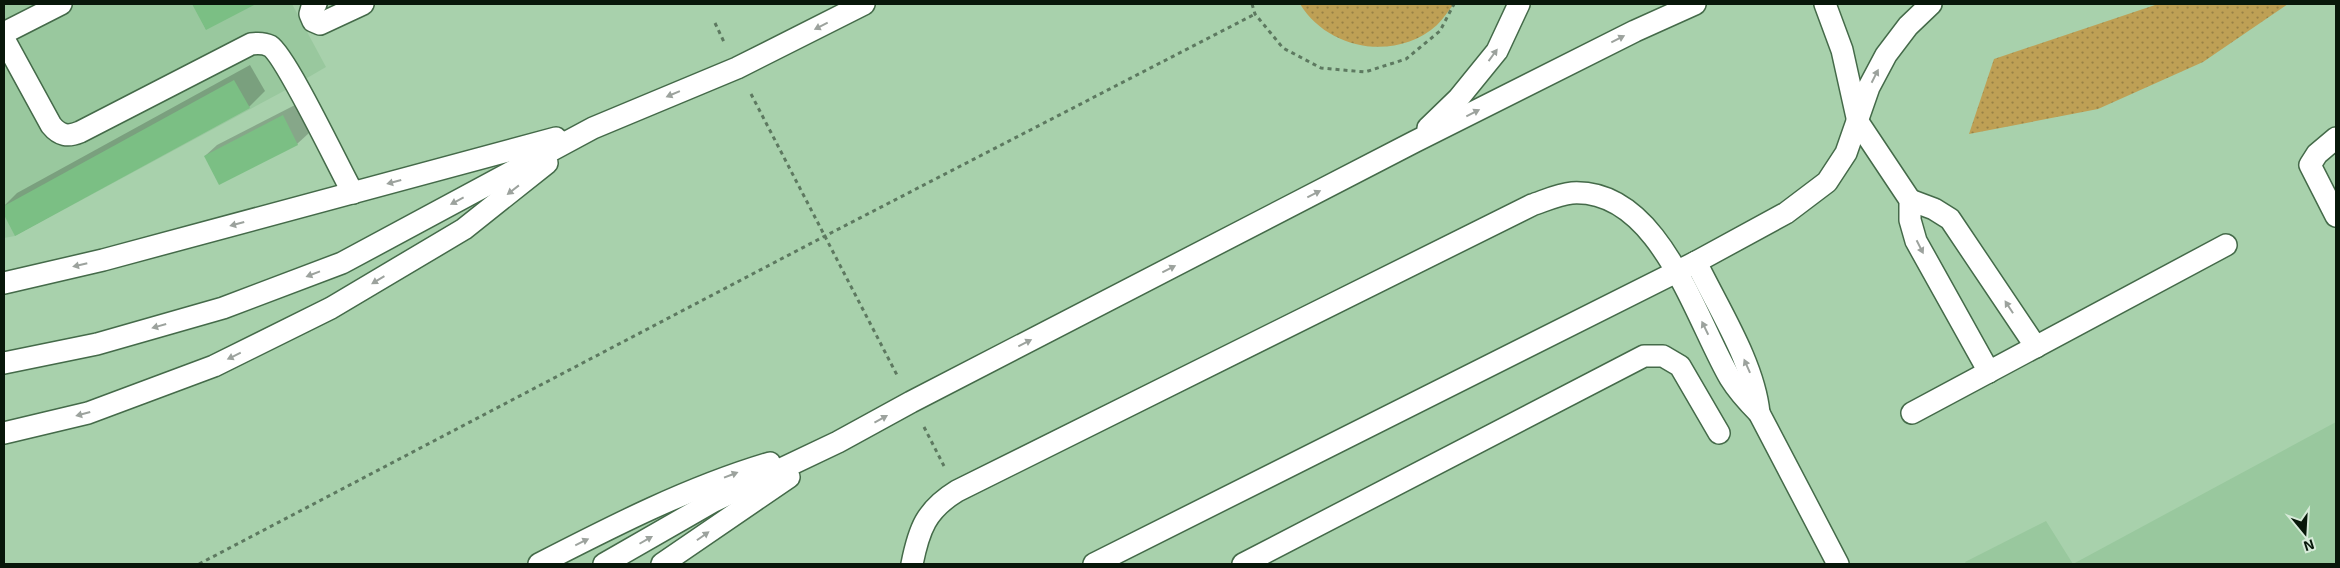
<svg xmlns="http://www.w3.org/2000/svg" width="2340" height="568" font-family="'Exo 2',sans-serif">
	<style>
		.built { fill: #99c89e }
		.grass { fill: url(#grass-dots) }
		.shadow { fill: #0003 }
		.building { fill: #7bbf84 }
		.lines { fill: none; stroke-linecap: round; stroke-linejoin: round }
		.service-casing { stroke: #446a49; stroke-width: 24 }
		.path { stroke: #5d7960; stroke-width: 3; stroke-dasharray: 4 4; stroke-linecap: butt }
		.service { stroke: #fff; stroke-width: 21 }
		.oneway { fill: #9ca29d }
	</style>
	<defs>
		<pattern id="grass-dots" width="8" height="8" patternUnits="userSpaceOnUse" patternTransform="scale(1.25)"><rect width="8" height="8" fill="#bea055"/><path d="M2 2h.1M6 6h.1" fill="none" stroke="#988145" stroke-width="1.8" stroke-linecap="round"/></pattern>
	</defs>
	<rect width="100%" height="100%" fill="#a8d1ac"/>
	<g class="built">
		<polygon points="4,4 292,4 326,67 295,85 15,236 4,238"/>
		<polygon points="2336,422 2336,564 1966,564 1965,562 2046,521 2073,564"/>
	</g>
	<g class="grass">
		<path d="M1300,4H1454C1448,11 1443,19 1437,25C1396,62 1328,50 1300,4Z"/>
		<polygon points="2158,4 2288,4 2203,62 2098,109 1969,134 1994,59"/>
	</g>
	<g class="shadow">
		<polygon points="193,4 253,4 206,29"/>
		<polygon points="250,65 265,91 249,107 16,235 4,213 4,206 17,193"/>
		<polygon points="295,105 309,133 297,144 205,156 217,145"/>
	</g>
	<g class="building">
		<polygon points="192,4 256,4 206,30"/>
		<polygon points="234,80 250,108 15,236 4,215 4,206"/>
		<polygon points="283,115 298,145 219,185 204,156"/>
	</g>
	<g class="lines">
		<defs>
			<g id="service">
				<polyline points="316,4 312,7 310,14 313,21 320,24 363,4"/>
				<polyline points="1825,4 1842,50 1858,122 1910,200 1910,220 1916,241 1989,372"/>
				<polyline points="4,33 61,4"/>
				<path d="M4,39L51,125C60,136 68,137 80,132L251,44C258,43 264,43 270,46C286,56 340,170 353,193"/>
				<polyline points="1428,128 1458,99 1497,51 1519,4"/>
				<polyline points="2336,138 2317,154 2310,165 2336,216"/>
				<polyline points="1910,200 1934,209 1950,219 2036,347"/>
				<path d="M1696,262C1718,308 1754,363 1759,413"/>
				<polyline points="4,283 103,260 556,138"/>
				<polyline points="4,363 97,344 223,308 342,263 593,128 737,68 864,4"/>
				<polyline points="1912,413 2226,245"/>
				<polyline points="4,433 88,413 214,366 331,308 464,229 547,163"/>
				<path d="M539,564C613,526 689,487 770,463"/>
				<polyline points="604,564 714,501 838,442 911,402 1414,142 1635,31 1695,4"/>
				<polyline points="662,564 789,477"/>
				<path d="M912,564C919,529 926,510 957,491L1532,205C1544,201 1559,194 1572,193C1659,188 1695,318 1730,378C1738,391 1748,402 1759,413L1838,564"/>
				<polyline points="1094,564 1696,262 1786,213 1827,182 1846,153 1869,87 1886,55 1908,26 1931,4"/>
				<polyline points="1243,564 1644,356 1663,356 1680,366 1719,433"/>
			</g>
		</defs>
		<use href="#service" class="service-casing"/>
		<g class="path">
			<polyline points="1252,4 1255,14 1283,48 1321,68 1365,72 1406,59 1440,31 1454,4"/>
			<polyline points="715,23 724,42"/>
			<polyline points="751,94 898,377"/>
			<polyline points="924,427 944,466"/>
			<polyline points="199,564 825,236 1255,14"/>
		</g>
		<use href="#service" class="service"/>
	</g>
	<defs><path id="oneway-solid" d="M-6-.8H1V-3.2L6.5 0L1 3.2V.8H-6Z" transform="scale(1.25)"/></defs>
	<g class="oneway">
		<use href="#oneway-solid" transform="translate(821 26) rotate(153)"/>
		<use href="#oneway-solid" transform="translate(1618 39) rotate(-27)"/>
		<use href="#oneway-solid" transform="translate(1493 55) rotate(-54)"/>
		<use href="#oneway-solid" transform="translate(1875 76) rotate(-63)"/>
		<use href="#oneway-solid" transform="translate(673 94) rotate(157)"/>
		<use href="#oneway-solid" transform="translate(1473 113) rotate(-27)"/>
		<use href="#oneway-solid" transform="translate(394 182) rotate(165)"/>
		<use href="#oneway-solid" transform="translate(513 190) rotate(142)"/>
		<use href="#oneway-solid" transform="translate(1314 194) rotate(-27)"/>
		<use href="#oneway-solid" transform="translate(457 201) rotate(152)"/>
		<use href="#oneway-solid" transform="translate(237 224) rotate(165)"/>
		<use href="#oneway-solid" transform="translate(1920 247) rotate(63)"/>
		<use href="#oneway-solid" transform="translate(80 265) rotate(167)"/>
		<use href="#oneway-solid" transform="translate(1169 269) rotate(-27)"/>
		<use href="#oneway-solid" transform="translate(313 274) rotate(159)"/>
		<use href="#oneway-solid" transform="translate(378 280) rotate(149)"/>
		<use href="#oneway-solid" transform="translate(2009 307) rotate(-123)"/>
		<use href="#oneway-solid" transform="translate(159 326) rotate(164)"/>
		<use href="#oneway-solid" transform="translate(1705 328) rotate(-116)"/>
		<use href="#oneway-solid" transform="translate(1025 343) rotate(-27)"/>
		<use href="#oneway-solid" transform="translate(234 356) rotate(154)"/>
		<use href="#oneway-solid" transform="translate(1747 366) rotate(-114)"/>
		<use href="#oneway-solid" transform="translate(83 414) rotate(165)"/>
		<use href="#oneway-solid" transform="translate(881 419) rotate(-29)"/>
		<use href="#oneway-solid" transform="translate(731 475) rotate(-21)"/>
		<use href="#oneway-solid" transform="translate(703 536) rotate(-35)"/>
		<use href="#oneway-solid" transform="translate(646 540) rotate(-30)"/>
		<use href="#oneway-solid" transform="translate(582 542) rotate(-26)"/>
	</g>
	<rect width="2340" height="568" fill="none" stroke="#08170a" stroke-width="10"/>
	<g transform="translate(2305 533) rotate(162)" stroke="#d7ebd9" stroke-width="4" paint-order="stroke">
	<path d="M0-4L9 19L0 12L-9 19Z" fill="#08170a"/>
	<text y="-8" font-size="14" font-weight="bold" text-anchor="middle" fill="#08170a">N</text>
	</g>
</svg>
